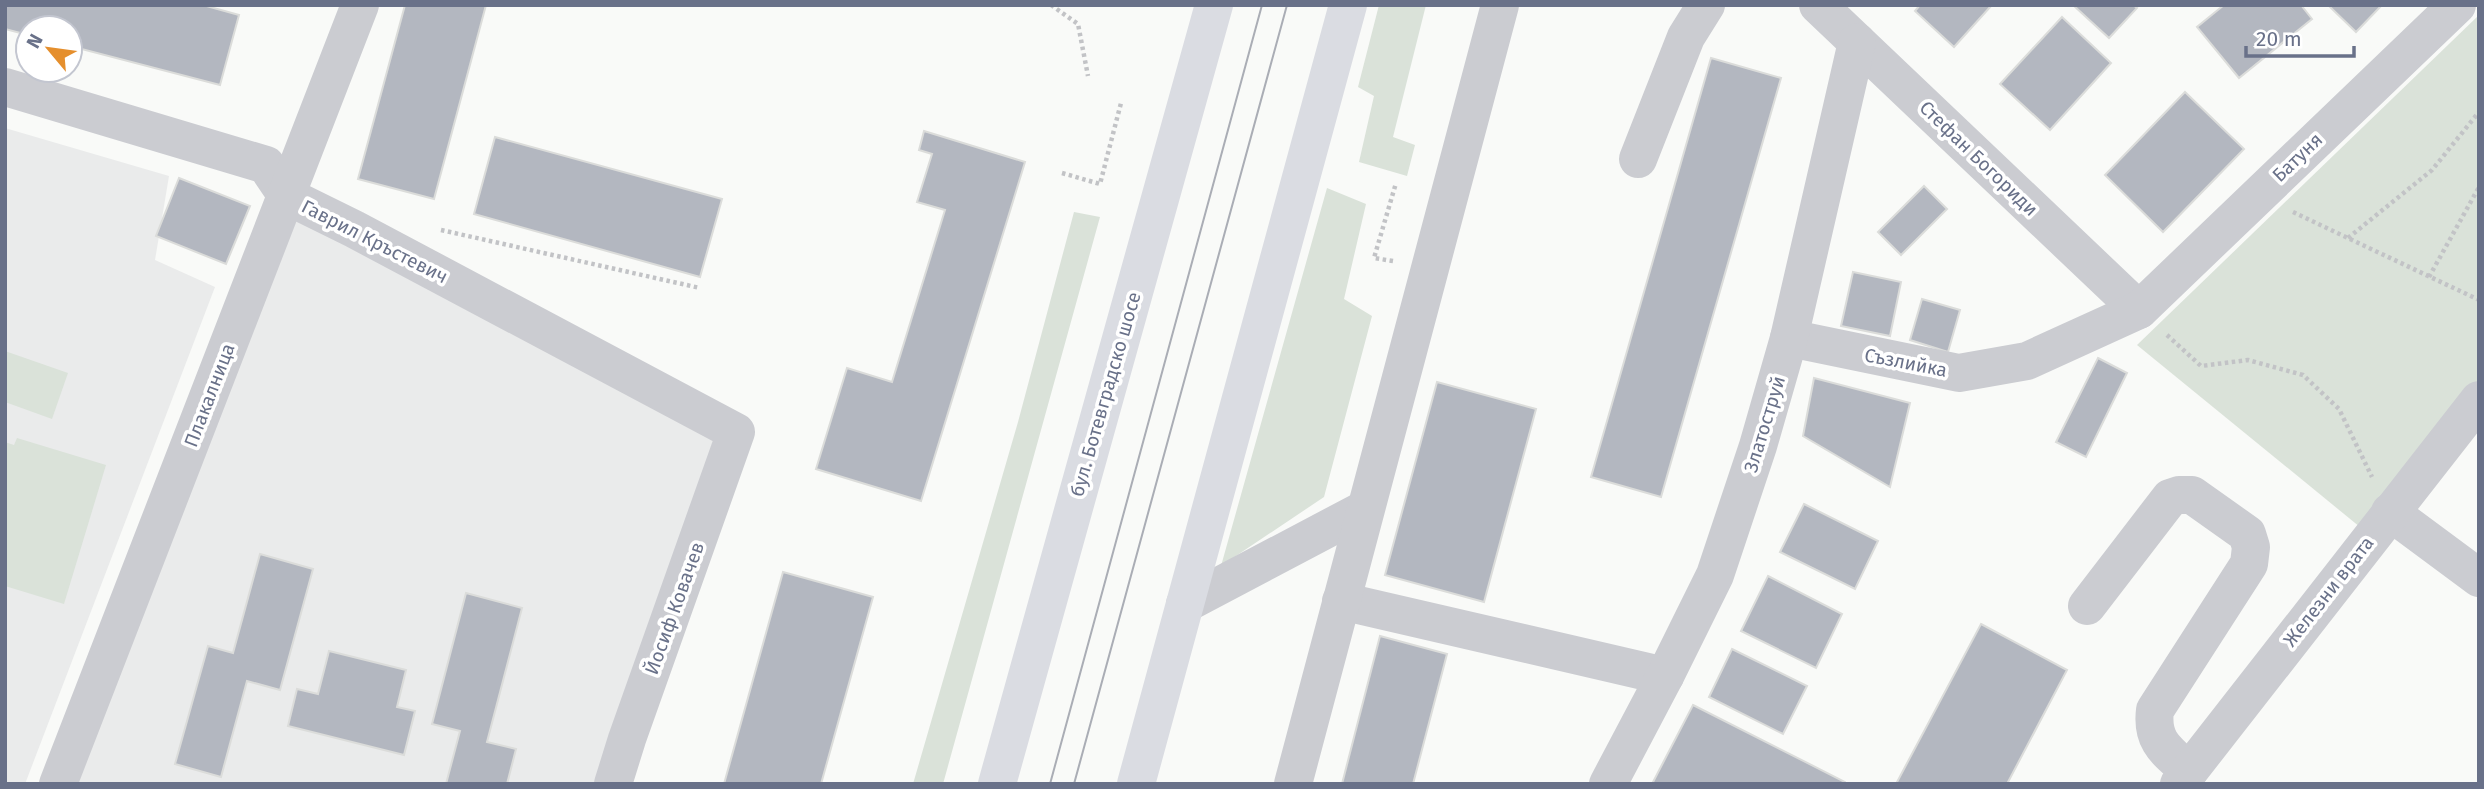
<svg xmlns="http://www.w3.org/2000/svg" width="2484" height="789" font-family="'Fira Sans',sans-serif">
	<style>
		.built { fill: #eaebeb }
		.green { fill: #dae2d9 }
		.building { fill: #b3b7c0; stroke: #dbdcda; stroke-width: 2 }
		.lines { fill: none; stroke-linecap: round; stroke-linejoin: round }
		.path { stroke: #c2c3c6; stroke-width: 4.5; stroke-dasharray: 3.5 3.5; stroke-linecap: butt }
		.minor { stroke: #cbccd1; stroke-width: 38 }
		.major { stroke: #dadce2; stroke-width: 38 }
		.tram { stroke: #aaadb5; stroke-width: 2 }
		.labels { text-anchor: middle; stroke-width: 7; stroke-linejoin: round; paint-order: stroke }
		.street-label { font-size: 19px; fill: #697189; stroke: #fff }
	</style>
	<rect width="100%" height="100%" fill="#f9faf8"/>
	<g class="built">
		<polygon points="5,128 169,176 155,260 215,287 25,784 5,784"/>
		<polygon points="287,196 736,432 613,784 58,784"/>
	</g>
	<g class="green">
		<polygon points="1379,5 1426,5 1393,137 1415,145 1407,176 1359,162 1374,96 1358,87"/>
		<polygon points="2479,15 2479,400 2371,536 2137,345"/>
		<polygon points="1327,188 1366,204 1344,299 1372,316 1324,497 1221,566"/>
		<polygon points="1074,212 1100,217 943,784 913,784 1018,422"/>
		<polygon points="5,351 68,373 52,419 5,402"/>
		<polygon points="17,438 106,465 64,604 5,586 5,442 14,445"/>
	</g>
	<g class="building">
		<polygon points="5,5 203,5 239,15 220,85 70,46 70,28 28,28 28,35 5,29"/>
		<polygon points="405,5 486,5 434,199 358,179"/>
		<polygon points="1920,5 1990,5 1991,6 1954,47 1915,11"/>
		<polygon points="2073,5 2133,5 2137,8 2109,38"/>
		<polygon points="2224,5 2301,5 2312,19 2239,78 2197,27"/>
		<polygon points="2328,5 2382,5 2356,32"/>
		<polygon points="2062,17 2111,63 2050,130 2000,84"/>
		<polygon points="1711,58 1781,78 1661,497 1591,477"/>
		<polygon points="2185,92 2244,149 2163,232 2105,175"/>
		<polygon points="924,131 1025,162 921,501 816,469 847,368 892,382 945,210 917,202 932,154 919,150"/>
		<polygon points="495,137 722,199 700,277 474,214"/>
		<polygon points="179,178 250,206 226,264 156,236"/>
		<polygon points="1924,186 1947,209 1901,255 1878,232"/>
		<polygon points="1853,272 1901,282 1890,336 1841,326"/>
		<polygon points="1922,299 1960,310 1948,352 1910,340"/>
		<polygon points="2098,358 2127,373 2086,457 2056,442"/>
		<polygon points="1814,378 1910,403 1890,487 1803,436"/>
		<polygon points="1437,382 1536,409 1484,602 1385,575"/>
		<polygon points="1804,504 1878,541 1855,589 1780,552"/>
		<polygon points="260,554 313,569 280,690 247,681 221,777 175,764 208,646 233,653"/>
		<polygon points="783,572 873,597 821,784 724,784"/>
		<polygon points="1768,576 1842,614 1816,668 1741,631"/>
		<polygon points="466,593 522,608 487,742 516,749 507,784 446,784 460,731 432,724"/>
		<polygon points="1981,624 2067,670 2007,784 1896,784"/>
		<polygon points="1380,636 1447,654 1413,784 1342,784"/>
		<polygon points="1732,649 1807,686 1783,734 1709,697"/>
		<polygon points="329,651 406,670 397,707 415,711 404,755 288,726 297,689 318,694"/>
		<polygon points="1693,705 1845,782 1845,784 1652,784"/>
	</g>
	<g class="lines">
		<g class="path">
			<polyline points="1051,5 1078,24 1088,76"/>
			<polyline points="1062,173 1100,184 1121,103"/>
			<polyline points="2293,212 2479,300"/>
			<polyline points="441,230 700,288"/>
			<polyline points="2348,238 2432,170 2479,112"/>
			<polyline points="1393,261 1374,258 1396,183"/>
			<polyline points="2429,277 2479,187"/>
			<polyline points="2167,335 2201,366 2248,360 2303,375 2339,409 2372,477"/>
		</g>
		<g class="minor">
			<polyline points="1818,5 2139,310"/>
			<polyline points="5,87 266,165 287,196 354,229 736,432 627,739 613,784"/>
			<polyline points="1638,159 1686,37 1706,5"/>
			<polyline points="1789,338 1959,373 2027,361 2139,310 2457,5"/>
			<polyline points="2390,512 2479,578"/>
			<polyline points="1341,601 1665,676"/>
			<polyline points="1185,604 1365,509"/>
			<path d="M2087,606L2170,498L2179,495H2192L2247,534L2251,547L2249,564L2155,710C2151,742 2167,751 2189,771"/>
			<polyline points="58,784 360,5"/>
			<polyline points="1293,784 1500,5"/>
			<polyline points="1608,784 1665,676 1715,575 1758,446 1789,338 1857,42"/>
			<polyline points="2179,784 2479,400"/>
		</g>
		<g class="major">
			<polyline points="997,784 1214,5"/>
			<polyline points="1136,784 1348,5"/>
		</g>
		<g class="tram">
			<polyline points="1050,784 1262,5"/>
			<polyline points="1074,784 1287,5"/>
		</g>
	</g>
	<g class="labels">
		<g class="street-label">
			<text transform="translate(2297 157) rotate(-44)" y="7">Батуня</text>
			<text transform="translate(1979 158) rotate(44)" y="7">Стефан Богориди</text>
			<text transform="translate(375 241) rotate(27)" y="7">Гаврил Кръстевич</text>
			<text transform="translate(1906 362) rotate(11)" y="7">Съзлийка</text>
			<text transform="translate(1105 394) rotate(-74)" y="7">бул. Ботевградско шосе</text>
			<text transform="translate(209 395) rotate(-69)" y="7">Плакалница</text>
			<text transform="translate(1764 424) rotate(-73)" y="7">Златоструй</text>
			<text transform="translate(2328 591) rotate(-52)" y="7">Железни врата</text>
			<text transform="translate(674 608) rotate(-70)" y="7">Йосиф Ковачев</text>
		</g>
	</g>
	<rect width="2484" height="789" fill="none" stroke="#697189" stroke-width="14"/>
	<g transform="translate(49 49) rotate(299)"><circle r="33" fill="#ffffff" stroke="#c3c6d0" stroke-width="2"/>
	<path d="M0-5L12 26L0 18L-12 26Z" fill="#e58f2d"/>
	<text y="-10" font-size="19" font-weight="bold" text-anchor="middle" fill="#697189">N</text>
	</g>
	<path d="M2246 46v10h108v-10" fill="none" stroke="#697189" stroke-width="3.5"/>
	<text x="2256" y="46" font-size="21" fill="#697189" stroke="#ffffff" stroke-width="5" paint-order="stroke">20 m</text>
</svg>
